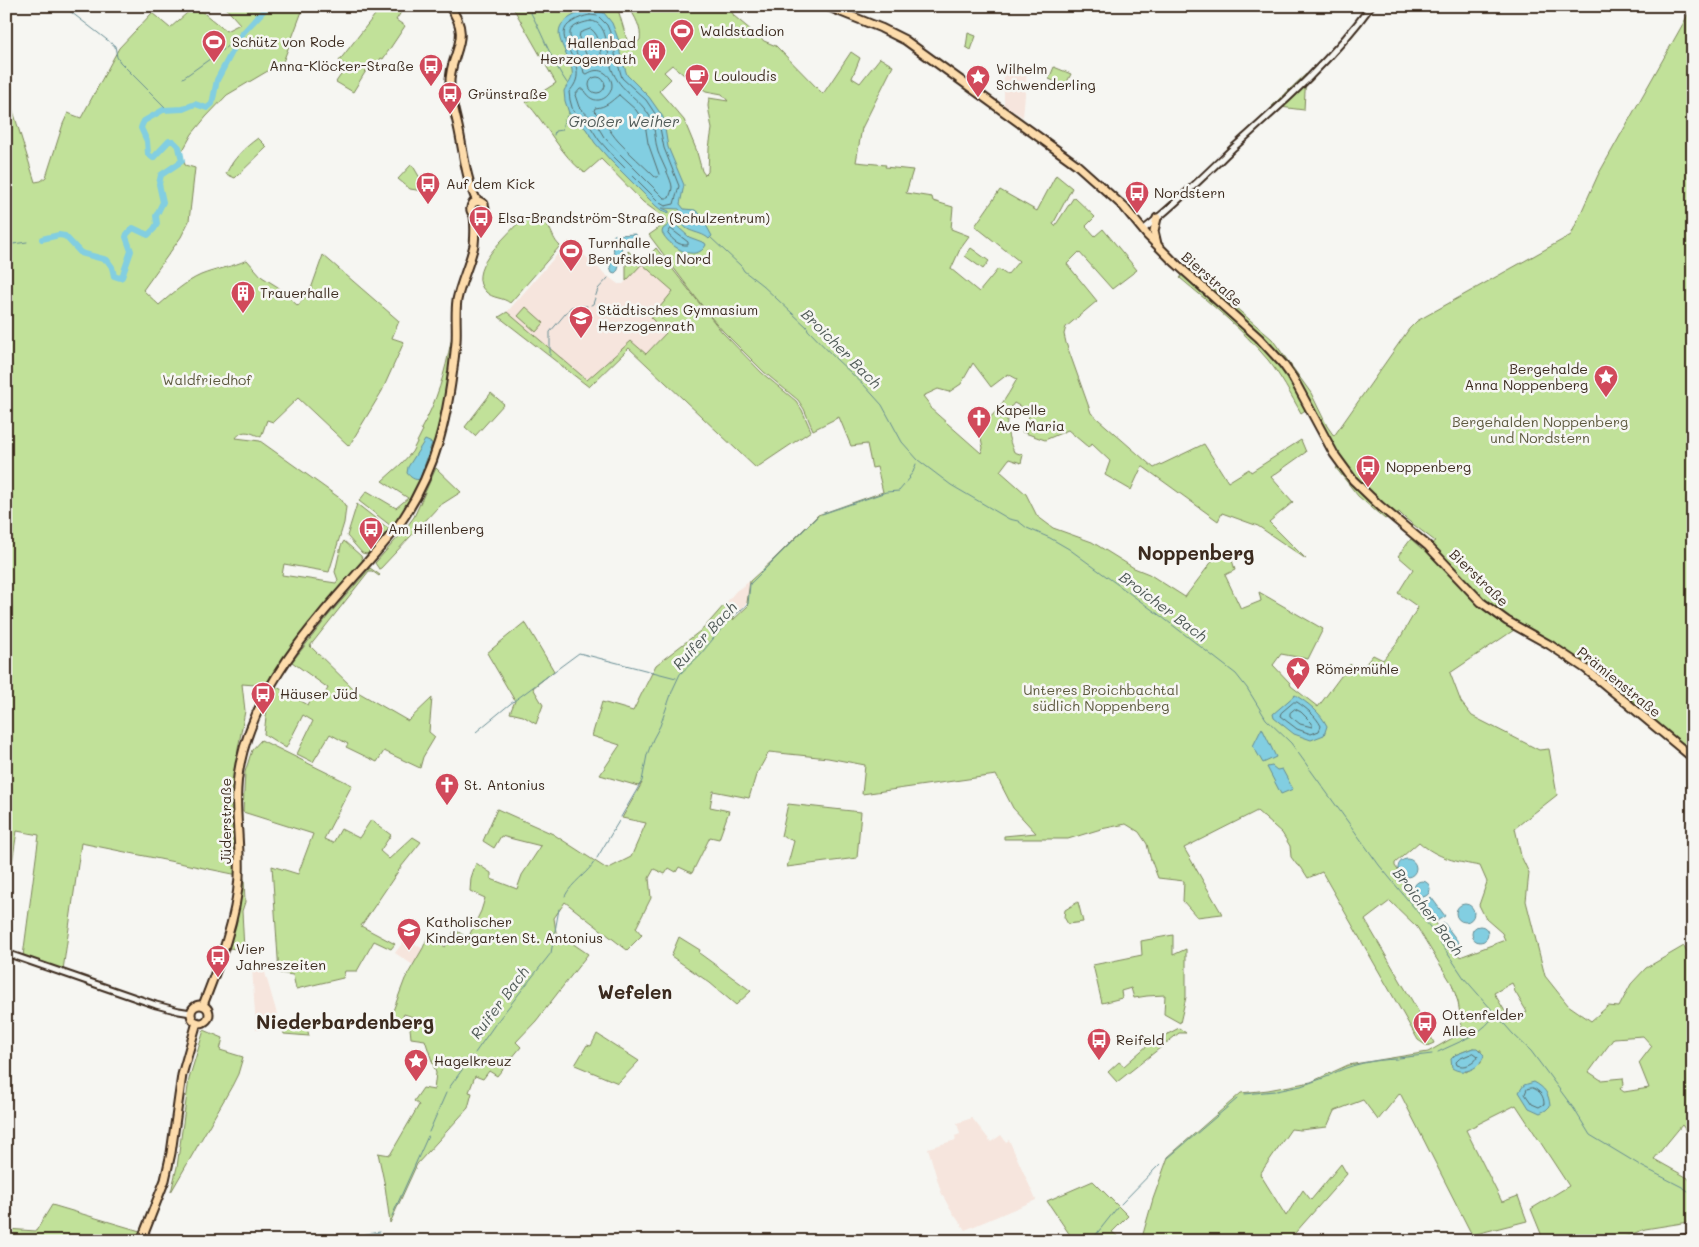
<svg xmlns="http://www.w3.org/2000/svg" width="1699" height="1247" font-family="Mali,sans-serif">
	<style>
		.built { fill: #f6e5dd }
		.green { fill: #c1e199; stroke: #7e865c; fill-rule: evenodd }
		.water { fill: #82cee1; stroke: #668c93 }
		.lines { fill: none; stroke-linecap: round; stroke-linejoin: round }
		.shore { stroke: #576c6c; stroke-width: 1 }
		.stream { stroke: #668c93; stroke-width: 1 }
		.river { stroke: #82cee1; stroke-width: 6 }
		.minor-casing { stroke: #3b2a1e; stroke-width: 9 }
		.major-casing { stroke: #3b2a1e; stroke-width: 11 }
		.minor { stroke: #f6f6f2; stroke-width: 5 }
		.major { stroke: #fddcac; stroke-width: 7 }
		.labels { text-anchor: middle; stroke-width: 5; stroke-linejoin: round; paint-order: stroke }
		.poi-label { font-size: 14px; fill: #3b2a1e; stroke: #f6f6f2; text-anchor: start }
		.street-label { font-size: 14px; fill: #3b2a1e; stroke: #f6f6f2 }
		.park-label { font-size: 14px; fill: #5c583d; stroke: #f6f6f2 }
		.water-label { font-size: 15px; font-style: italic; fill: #505b58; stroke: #f6f6f2 }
		.district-label { font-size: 19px; font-weight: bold; fill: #3b2a1e; stroke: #f6f6f2 }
	</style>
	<rect width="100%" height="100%" fill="#f6f6f2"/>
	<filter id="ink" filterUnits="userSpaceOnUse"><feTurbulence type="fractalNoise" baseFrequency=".02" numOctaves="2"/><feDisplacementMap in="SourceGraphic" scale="10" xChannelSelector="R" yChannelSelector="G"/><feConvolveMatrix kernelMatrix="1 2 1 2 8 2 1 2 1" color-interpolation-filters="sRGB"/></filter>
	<g filter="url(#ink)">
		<g class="built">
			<polygon points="1004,68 1027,72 1023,117 1004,105"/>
			<polygon points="569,241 606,275 618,284 623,284 626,281 642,263 673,291 667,332 646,354 631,342 587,380 507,312"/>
			<polygon points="750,581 747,603 735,614 725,604 736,591"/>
			<polygon points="406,938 423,949 413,965 395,953"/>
			<polygon points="252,967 264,969 279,1021 258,1030 256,1030"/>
			<polygon points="972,1118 991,1142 1001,1135 1006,1142 1009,1140 1036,1200 965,1230 950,1209 941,1192 928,1148 956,1140 955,1136 960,1134 957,1123"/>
		</g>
		<g class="green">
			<path d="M195,6L226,31L240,24L224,6H304L283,62L227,95L206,117L192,134L182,152L185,165L195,168L189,221L181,237L143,290L159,305C172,294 185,282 201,275C216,269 232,267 247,260L262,277L278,287L298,306L312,286L323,255L399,321L392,338L404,342L382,391L349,446L298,398L273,422L267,420L261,437C251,433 243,428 236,438L260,441L341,499L346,507L344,523L329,572L284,564L282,575L336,583L338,580L335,572L341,546L344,541L361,556L363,561L314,618L307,632L268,686L242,684L245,711L238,749L233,792L235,848L238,875L81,843L63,970L23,956L39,835L17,831L6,903V88L35,182L41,181L46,177L63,124L68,113L81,118L119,48L152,13L170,28Z"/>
			<polygon points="370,6 405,6 396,20 405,26 383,59 381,58 377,63 372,61 353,92 336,82 347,66 339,61 378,11"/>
			<path d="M510,6H617L627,40L634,45L640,40C642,29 635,16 628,6H723L730,8L734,16L764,41L776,46L823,94L851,52L860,58L852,78L860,83L880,58L893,66L862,128L856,162L886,165L885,167L913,170L906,193L932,197L933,201L953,207L951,229L969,236L961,247L951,269L979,292L998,269L1007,275L1019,261L975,226L1000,190L1037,211L1056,175L1072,188L1053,224L1055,226L1074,197L1095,217L1086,226L1095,236L1103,229L1137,270L1112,289L1079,252L1067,264L1097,301L1066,327L1064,334L1066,343L1091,413L1154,468L1204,444L1228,482L1249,469L1251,472L1301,440L1306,452L1271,477L1293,502L1269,522L1306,559L1258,526L1222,513L1218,521L1142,466L1131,490L1105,475L1110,461L1092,444L1088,447L1068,430L1045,440L1022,432L1031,412L1014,403C1002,418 1007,435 1014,452L1023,455L1021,463L1009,459L1000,471L1026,494L1037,516L1053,528L1092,542L1134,568L1149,574L1185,597L1219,552L1232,560L1235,570L1225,575L1241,609L1261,601L1259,592L1323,629L1308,659L1281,654L1273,665L1290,683L1291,686L1318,707L1350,664L1359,672L1373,655L1383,660L1399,640L1418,607L1398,593L1413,569L1398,556L1411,539L1422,549L1435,541L1406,519L1399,512L1385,519L1358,496L1336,468L1344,463L1311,406L1301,413C1291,395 1281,376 1268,360C1242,329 1211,304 1180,278L1189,267L1272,339L1311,393L1327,426L1334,436L1409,329L1417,321L1571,235L1598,175L1693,6V752L1664,730L1665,729L1586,663L1585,664L1554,644L1520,626L1450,673L1461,702L1472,716L1539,750L1549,749L1557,795L1515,828L1521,856L1529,873L1526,901L1545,976L1568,1005L1591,1021L1608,1006L1619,1007L1631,984L1646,968L1684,946L1693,962V1140L1682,1125L1654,1159L1688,1178L1693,1185V1219L1689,1222L1645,1229L1615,1241H1544L1531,1209L1569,1186L1516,1105L1466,1130L1502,1202L1518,1196L1527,1221L1472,1235L1400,1093L1378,1120L1363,1100L1334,1111L1327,1127L1300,1130L1291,1129L1260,1174L1286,1216L1303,1190L1311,1200L1341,1164L1347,1174L1288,1241H1281L1279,1238L1276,1241H1269L1261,1234L1254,1241H1141L1153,1199L1168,1157L1241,1093L1268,1090L1311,1082L1348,1065L1428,1052L1456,1036L1462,1026L1458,1002L1452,984L1417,927L1390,901L1365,920L1418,1011L1434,1043L1427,1046L1418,1040L1322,872L1308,878L1301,867L1297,865L1291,857L1290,846L1282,833L1257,811L1184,848L1222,914L1197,917L1183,901L1184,881L1158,878L1150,857L1147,844L1139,832L1126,824L1101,829L1068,839H1004V836L1036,833L1013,808L996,775L862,794L865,765L828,758L769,752L756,775L749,798L713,791L710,807L729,811L719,839L710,837L692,873L679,867L676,872L669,868L665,874L654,869L649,878L651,898L636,928L642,935L627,950L565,902L554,918L556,932L588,954L536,1021L516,1042L521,1047L497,1076L489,1071L483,1079L475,1076L469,1092L472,1093L468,1108L417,1164L390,1223L385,1186L378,1153L390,1155L419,1105L414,1101L423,1088L434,1090L436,1073L425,1040L411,1038L410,1028L418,1019L404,1014L398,1027L388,1024L405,979L423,948L428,936L445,947L455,930L468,938L481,911L485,898L470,891L471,878L476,863L491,873V879L517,889L522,875L541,846L501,836L494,848L483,841L497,809L553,834L607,869L631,857L646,823L622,818L642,783L638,786L600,775L620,745L592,736L602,702L633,711L656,665L704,628L725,604L735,614L733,620L749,605L747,603L750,581L772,561L818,515L883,492L877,467L872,468L867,444L851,446L839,417L813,430L804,409L798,400L764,372L723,331L709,315L649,235L669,221L643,202L601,159L585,173C560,155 547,124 526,102L556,83L515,11ZM672,65L695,84L706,91L722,94L728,101L709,98L708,106L712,129L709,148L708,172L705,175L702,171L696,149L684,120L659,91L671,79L664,72ZM973,363L991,387L1008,374L1017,379C1005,400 998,412 979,428L983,448L981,453L930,408V405L923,396L938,389L949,392L961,384ZM1419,842C1437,858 1457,862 1480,866L1487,882L1479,905L1486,919L1502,933L1505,940L1460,957L1395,866V863ZM1512,983L1515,989L1514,990L1527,1012L1514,1019L1513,1017L1509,1018L1494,993ZM1643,1036L1652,1046L1639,1063L1649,1088L1624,1092L1620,1089L1624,1084L1623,1078L1601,1080L1589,1072L1614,1038ZM1473,1048L1481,1050V1063L1466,1072L1451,1059L1455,1055Z"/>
			<polygon points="968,33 976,36 971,50 966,47"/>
			<polygon points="1054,67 1071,74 1065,86 1049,79"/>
			<polygon points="1306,74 1304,110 1272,106"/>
			<path d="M258,138L267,147L235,178L226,174C233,159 244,148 258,138Z"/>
			<polygon points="411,165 413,166 420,178 423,191 410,189 398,179"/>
			<path d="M532,219C555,222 548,235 560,246L510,303C503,297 493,299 486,292C465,272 503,240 516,225L523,221Z"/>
			<polygon points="656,248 722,332 762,373 796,401 802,410 811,431 756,468 629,348 589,387 499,317 507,312 587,380 631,341 646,354 666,333 651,318 673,291 642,264 626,281 626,261 628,251 642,263"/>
			<polygon points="971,248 989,261 983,269 965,256"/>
			<polygon points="526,307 544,323 536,332 518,316"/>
			<path d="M451,341L453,342C444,410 438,469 394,525L391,526L359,501L367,491L396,508L408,498L382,481L401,464L412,452L423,430L421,429C437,401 445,373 451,341Z"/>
			<polygon points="491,393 504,404 475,436 465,427"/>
			<polygon points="436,468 461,492 439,506 381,568 379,569 375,563 402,533 414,517"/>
			<polygon points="357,504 389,529 367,554 362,553 347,536"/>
			<polygon points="370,568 380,575 379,576 372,571 369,571 310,646 356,691 408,721 432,698 429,732 435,737 423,757 420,768 384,751 377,762 346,747 348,744 330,734 313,762 297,754 313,721 303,715 286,748 264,734 267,709 277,687 308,705 313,695 322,700 328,688 292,662 328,616"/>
			<polygon points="525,622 554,671 533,688 543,705 536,724 523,716 510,713 515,701 487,653"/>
			<polygon points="261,740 352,785 324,839 333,843 341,829 359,838 371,820 391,835 380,851 389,859 413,837 421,842 401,867 361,926 395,944 391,949 374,941 357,971 345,971 343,978 296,989 293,975 279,973 272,866 298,874 313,834 243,812 245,772 252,750"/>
			<polygon points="788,804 861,812 857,858 787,867 794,841 781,836"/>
			<polygon points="242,877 244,878 245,902 242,911 244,950 229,948 239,906"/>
			<polygon points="1078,902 1083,922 1068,924 1064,917 1065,910"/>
			<polygon points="1173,935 1173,955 1186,949 1186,997 1180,1023 1164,1014 1165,995 1147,996 1134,998 1131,988 1121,991 1122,998 1102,1003 1093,965 1142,955 1141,941"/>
			<polygon points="679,937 700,950 699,953 751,991 736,1005 710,983 671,956"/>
			<polygon points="305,1019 309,1036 284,1034 282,1025"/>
			<polygon points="1179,1028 1186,1033 1179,1033 1117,1082 1108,1072 1119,1062 1124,1066 1149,1044"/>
			<polygon points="204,1030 223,1038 220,1050 243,1057 238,1074 232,1086 171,1192 177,1167 189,1079"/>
			<polygon points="597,1034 639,1061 618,1083 575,1065 587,1045 591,1046"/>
			<polygon points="1093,1181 1128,1216 1112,1232 1123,1241 1074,1241 1047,1201"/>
			<polygon points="52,1205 140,1231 135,1241 6,1241 6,1229 36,1231"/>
		</g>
		<g class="water">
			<path d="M595,10L604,13L612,23L619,41L620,53L627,75L649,97L663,117L668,147L684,185L680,204L684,209L695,210L700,214L712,236L709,239C699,229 678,235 681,212L679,209L662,208L669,211V213L661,210L656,206L611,161L595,143L586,129L569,113L565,101L564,91C567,84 574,80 572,70C570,53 546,31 569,18C577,13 585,10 595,10Z"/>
			<path d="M671,223L676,225L689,237L705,243L706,245C696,264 668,246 662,232L663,229Z"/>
			<path d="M636,234V237L622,247L618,270L615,273L612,272L610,267C612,259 617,248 610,242L614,235Z"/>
			<path d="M425,440L432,443L420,479C415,481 410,477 407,473L408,467Z"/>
			<path d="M1295,695C1308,703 1320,712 1327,726L1324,735L1311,740L1294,734L1274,718L1273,714Z"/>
			<polygon points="1262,728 1276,757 1263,763 1253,746"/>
			<polygon points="1272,766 1277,770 1282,769 1293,789 1281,794 1267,767"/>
			<circle cx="1407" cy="868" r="9"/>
			<circle cx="1422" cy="889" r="8"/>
			<polygon points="1431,897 1445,916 1435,922 1422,903"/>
			<circle cx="1465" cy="913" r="9"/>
			<polygon points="1444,923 1459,943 1454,947 1439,927"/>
			<circle cx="1480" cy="934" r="8"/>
			<path d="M1473,1048H1477L1484,1055C1481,1068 1464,1076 1452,1068L1451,1059L1455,1055Z"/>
			<path d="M1534,1082C1545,1088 1549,1094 1550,1106L1546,1110L1540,1113L1529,1108L1519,1092L1524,1085Z"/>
		</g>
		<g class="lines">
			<g class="shore">
				<path d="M590,15L598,16L607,25L614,42L615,54L622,78L646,100L658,118L664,148L679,186L674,204L665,206L660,203L614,157L599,140L590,126L573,111L570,100L569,92C574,86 578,80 577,71C576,56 552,33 572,22C578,18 584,16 590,15Z"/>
				<path d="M591,21C608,22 607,51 610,63C617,91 636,94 649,115C656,126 654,139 658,152C661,160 672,181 672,187C672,191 670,195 669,198H664L619,153L604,137L595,122L579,107L575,95L580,89H583C597,116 625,87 605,73C599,69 593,70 587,74L584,73C583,62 568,41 570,32C572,25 585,22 591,21Z"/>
				<path d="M591,29C601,36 600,50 602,61L600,63H590L579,38L580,33Z"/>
				<circle cx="597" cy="85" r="8"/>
				<path d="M619,95L636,110L645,124L648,143L659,174L658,177H655C643,165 630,154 618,141C610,132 604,120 594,111L595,108C607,107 611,101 619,95Z"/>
				<path d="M671,229L688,242V245C679,246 673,240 668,234Z"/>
				<path d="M1294,702H1297C1306,708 1316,716 1321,726L1319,731L1311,734L1297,729L1280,716L1281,713Z"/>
				<polygon points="1295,709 1301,712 1312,723 1312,727 1300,724 1290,716 1290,713"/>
				<path d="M1474,1053L1478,1056C1475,1064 1464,1068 1457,1065L1456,1062L1459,1059Z"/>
				<path d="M1533,1088C1540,1091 1544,1096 1544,1104L1539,1107L1532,1104L1525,1094L1527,1089Z"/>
			</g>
			<g class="stream">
				<polyline points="63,6 115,46 117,57 120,62 168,110"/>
				<path d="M527,6C542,31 550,59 567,83"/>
				<polyline points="183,78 224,49 232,42 237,41"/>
				<polyline points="566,117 569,113"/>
				<polyline points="554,135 555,131 562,130 564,120"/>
				<polyline points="710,237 741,266 744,271 762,285 807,327 808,330 836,359 864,385 882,405 902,442 918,460 951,485 1009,519 1018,521 1027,528 1050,538 1069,549 1162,617 1236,674 1247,688 1266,719 1291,743 1379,865 1430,927 1464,978 1513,1034 1531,1051 1574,1109 1590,1135 1643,1167 1684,1188 1693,1195"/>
				<polyline points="6,245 27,242"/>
				<polyline points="591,305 593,304 598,289 608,278"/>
				<polyline points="550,355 550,332 571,307 587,306"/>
				<polyline points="822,514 886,492 899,491 910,478 909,477 913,472 916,464"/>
				<polyline points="476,732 510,704 579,653 676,678"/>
				<polyline points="621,817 642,781 647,755 653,739 660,726 673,689 680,674 700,655 726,623 748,604 750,584 818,516"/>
				<polyline points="597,858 619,821"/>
				<path d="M565,896C572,882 587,874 595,861"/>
				<path d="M1438,1052C1456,1043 1478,1036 1491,1020"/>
				<polyline points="475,1053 496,1023 551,953 559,909"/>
				<polyline points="1399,1058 1432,1054"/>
				<path d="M1330,1075C1351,1064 1373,1060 1397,1059"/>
				<polyline points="449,1088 472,1056"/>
				<polyline points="1277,1091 1301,1086 1329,1076"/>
				<polyline points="1245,1094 1275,1091"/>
				<polyline points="429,1132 446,1093"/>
				<polyline points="1168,1158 1237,1099"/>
				<polyline points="1121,1204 1160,1164"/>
				<polyline points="392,1216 428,1136"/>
				<polyline points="389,1238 390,1241"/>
				<polyline points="321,1241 380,1232"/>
				<polyline points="1091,1241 1117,1208"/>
			</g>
			<polyline class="river" points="42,239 59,235 65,236 81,253 107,260 112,267 114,276 120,278 122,277 131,251 126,237 127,234 133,228 148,235 154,229 157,224 156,216 163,202 159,184 161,175 182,161 179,147 173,141 169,141 153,158 148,154 147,141 141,128 142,125 144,121 163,110 183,109 195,104 207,108 212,104 217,80 241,35 268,6"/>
			<defs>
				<g id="minor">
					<path d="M1143,230C1175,205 1204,176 1233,148C1282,104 1332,60 1371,6"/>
					<polyline points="6,953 156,1005 179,1011 191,1013"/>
				</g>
				<g id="major">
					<path d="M449,6C475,39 448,54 450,86C451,101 456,116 459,131C464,155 466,180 477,201"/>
					<polyline points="826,6 881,28 905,40 1076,164 1124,207 1147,235 1171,259 1259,338 1283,364 1293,378 1334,454 1353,480 1380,506 1428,546 1481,602 1507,621 1550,645 1586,669 1693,758"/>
					<polyline points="1157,244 1154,231 1157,218"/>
					<circle cx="200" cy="1014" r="9"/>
					<path d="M203,1005C219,964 236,922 239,877C241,839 232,802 240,764C260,669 337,600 396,529C438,471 449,413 456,342C457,328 455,314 457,300C461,281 470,264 474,245C475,235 475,225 474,215C470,211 470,207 473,203L479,201L484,204L485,209L479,218L475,234"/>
					<polyline points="141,1241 165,1180 171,1153 182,1075 197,1022"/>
					<polyline points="1664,1241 1693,1238"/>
				</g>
			</defs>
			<use href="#minor" class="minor-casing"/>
			<use href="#major" class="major-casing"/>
			<use href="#minor" class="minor"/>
			<use href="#major" class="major"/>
		</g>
	</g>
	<defs>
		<symbol id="stadium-pin" viewBox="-11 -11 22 30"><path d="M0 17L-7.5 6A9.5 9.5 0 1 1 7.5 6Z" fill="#d1495b" stroke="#f6f6f2"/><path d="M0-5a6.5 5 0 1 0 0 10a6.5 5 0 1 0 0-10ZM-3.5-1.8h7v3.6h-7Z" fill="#fff"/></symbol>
		<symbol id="building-pin" viewBox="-11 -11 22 30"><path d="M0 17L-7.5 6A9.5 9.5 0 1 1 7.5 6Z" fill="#d1495b" stroke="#f6f6f2"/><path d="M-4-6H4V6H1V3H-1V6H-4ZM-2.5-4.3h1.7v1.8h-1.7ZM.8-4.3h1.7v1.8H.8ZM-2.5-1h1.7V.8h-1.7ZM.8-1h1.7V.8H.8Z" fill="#fff"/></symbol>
		<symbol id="bus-pin" viewBox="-11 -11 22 30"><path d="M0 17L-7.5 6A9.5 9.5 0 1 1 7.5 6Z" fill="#d1495b" stroke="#f6f6f2"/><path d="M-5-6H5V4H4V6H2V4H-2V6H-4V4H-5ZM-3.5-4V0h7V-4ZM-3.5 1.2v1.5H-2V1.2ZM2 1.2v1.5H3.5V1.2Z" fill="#fff"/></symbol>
		<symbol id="cafe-pin" viewBox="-11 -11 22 30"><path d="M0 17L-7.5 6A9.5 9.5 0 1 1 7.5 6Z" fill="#d1495b" stroke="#f6f6f2"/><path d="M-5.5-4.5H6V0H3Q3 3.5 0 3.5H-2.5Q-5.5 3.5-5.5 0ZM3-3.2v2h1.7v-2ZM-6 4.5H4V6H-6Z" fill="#fff"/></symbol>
		<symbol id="sight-pin" viewBox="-11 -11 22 30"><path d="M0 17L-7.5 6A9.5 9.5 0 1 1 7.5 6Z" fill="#d1495b" stroke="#f6f6f2"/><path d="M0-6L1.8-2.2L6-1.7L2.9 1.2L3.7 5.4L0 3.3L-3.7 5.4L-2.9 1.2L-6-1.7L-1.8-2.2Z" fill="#fff"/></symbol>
		<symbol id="school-pin" viewBox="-11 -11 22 30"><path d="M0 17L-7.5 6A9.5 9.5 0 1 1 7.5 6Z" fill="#d1495b" stroke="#f6f6f2"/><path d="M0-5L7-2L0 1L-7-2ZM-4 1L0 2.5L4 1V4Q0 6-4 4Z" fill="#fff"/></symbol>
		<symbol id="church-pin" viewBox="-11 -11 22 30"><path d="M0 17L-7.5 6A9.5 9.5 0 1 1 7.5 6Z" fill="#d1495b" stroke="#f6f6f2"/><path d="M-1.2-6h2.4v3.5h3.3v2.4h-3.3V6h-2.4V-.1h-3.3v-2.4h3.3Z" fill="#fff"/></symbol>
	</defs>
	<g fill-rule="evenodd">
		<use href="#stadium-pin" x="668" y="17" width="28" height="38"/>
		<use href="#stadium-pin" x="200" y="28" width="28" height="38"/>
		<use href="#building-pin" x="640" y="37" width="28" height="38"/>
		<use href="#bus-pin" x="417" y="52" width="28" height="38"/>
		<use href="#cafe-pin" x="683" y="62" width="28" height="38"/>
		<use href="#sight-pin" x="964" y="63" width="28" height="38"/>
		<use href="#bus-pin" x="436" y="80" width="28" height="38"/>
		<use href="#bus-pin" x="414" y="170" width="28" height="38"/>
		<use href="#bus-pin" x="1123" y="179" width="28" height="38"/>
		<use href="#bus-pin" x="467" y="204" width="28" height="38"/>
		<use href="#stadium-pin" x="557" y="237" width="28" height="38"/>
		<use href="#building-pin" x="229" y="279" width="28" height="38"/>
		<use href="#school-pin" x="567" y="304" width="28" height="38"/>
		<use href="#sight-pin" x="1592" y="363" width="28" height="38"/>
		<use href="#church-pin" x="965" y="404" width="28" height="38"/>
		<use href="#bus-pin" x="1354" y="453" width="28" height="38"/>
		<use href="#bus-pin" x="357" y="515" width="28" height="38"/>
		<use href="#sight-pin" x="1284" y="655" width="28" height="38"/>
		<use href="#bus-pin" x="249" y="680" width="28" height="38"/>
		<use href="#church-pin" x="433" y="771" width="28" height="38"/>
		<use href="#school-pin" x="395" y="916" width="28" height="38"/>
		<use href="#bus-pin" x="204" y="943" width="28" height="38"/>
		<use href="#bus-pin" x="1411" y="1009" width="28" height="38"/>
		<use href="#bus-pin" x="1085" y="1026" width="28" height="38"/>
		<use href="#sight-pin" x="402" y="1047" width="28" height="38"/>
	</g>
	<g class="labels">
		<g class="poi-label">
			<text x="700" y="36">Waldstadion</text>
			<text x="232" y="47">Schütz von Rode</text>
			<text x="636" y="48" text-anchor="end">Hallenbad<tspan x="636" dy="16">Herzogenrath</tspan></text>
			<text x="414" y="71" text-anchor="end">Anna-Klöcker-Straße</text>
			<text x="996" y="74">Wilhelm<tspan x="996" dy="16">Schwenderling</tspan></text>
			<text x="714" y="81">Louloudis</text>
			<text x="468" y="99">Grünstraße</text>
			<text x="446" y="189">Auf dem Kick</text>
			<text x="1154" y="198">Nordstern</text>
			<text x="498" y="223">Elsa-Brandström-Straße (Schulzentrum)</text>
			<text x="588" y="248">Turnhalle<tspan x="588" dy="16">Berufskolleg Nord</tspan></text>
			<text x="260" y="298">Trauerhalle</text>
			<text x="598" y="315">Städtisches Gymnasium<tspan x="598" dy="16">Herzogenrath</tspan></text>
			<text x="1588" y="374" text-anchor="end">Bergehalde<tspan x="1588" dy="16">Anna Noppenberg</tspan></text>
			<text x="996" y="415">Kapelle<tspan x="996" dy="16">Ave Maria</tspan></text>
			<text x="1386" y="472">Noppenberg</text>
			<text x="388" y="534">Am Hillenberg</text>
			<text x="1316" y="674">Römermühle</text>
			<text x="280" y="699">Häuser Jüd</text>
			<text x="464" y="790">St. Antonius</text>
			<text x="426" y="927">Katholischer<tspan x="426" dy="16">Kindergarten St. Antonius</tspan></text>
			<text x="236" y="954">Vier<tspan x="236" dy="16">Jahreszeiten</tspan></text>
			<text x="1442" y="1020">Ottenfelder<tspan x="1442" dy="16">Allee</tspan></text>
			<text x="1116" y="1045">Reifeld</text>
			<text x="434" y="1066">Hagelkreuz</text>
		</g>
		<g class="street-label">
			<text transform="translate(1212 279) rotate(41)" y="5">Bierstraße</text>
			<text transform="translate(1479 578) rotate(44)" y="5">Bierstraße</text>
			<text transform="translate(1619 682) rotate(39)" y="5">Prämienstraße</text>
			<text transform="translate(226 821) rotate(-90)" y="5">Jüderstraße</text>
		</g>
		<g class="park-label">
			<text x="207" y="385">Waldfriedhof</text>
			<text x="1540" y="427">Bergehalden Noppenberg<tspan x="1540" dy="16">und Nordstern</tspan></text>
			<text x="1101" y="695">Unteres Broichbachtal<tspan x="1101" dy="16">südlich Noppenberg</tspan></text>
		</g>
		<g class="water-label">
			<text x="624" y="127">Großer Weiher</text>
			<text transform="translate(841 349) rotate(45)" y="5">Broicher Bach</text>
			<text transform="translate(1163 607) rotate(37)" y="5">Broicher Bach</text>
			<text transform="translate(705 636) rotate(-47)" y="5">Ruifer Bach</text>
			<text transform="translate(1428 912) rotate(53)" y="5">Broicher Bach</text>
			<text transform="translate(500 1003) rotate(-53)" y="5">Ruifer Bach</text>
		</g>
		<g class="district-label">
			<text x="1196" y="560">Noppenberg</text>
			<text x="635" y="999">Wefelen</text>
			<text x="345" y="1029">Niederbardenberg</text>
		</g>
	</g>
	<rect width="1699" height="1247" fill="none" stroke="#f6f6f2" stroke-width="25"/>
	<rect x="12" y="12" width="1674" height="1222" fill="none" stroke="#3b2a1e" stroke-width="2" filter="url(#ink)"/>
</svg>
